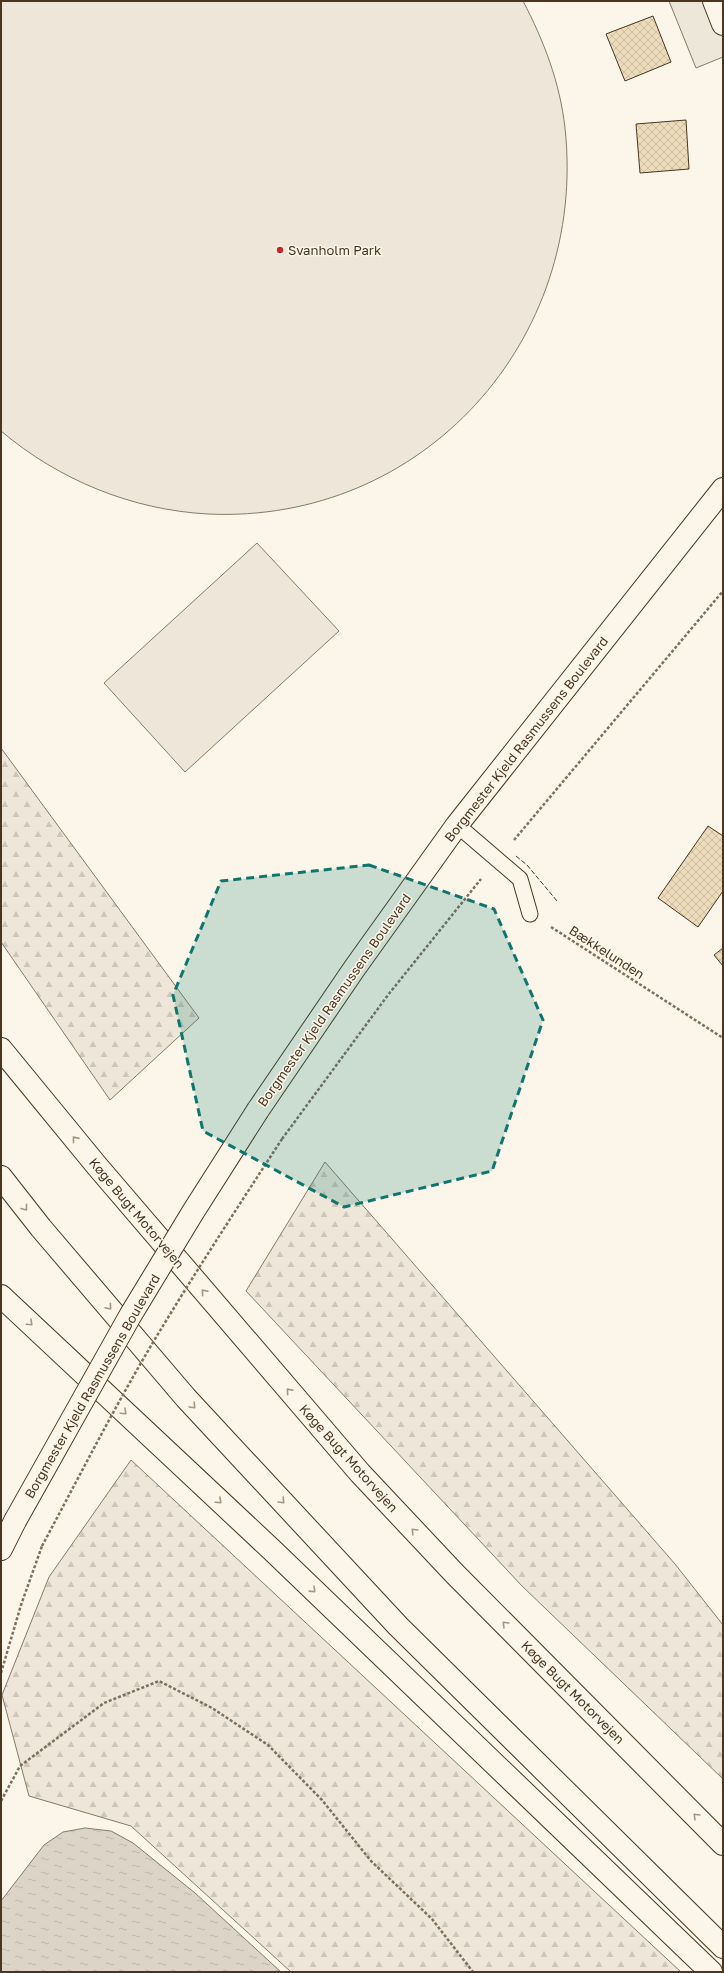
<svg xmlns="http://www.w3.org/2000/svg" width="724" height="1973" font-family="'Golos Text',sans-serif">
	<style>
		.forest { fill: url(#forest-firs); stroke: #887966 }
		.garden { fill: #ede6d9; stroke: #887966 }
		.parking { fill: #ede7d9; stroke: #887966 }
		.water { fill: url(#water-ripples); stroke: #887966 }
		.building { fill: url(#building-cross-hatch); stroke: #4a3520 }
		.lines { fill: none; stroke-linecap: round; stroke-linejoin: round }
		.lane-casing { stroke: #4a3520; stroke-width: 17 }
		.street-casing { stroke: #4a3520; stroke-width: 24 }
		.secondary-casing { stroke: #4a3520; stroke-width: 24 }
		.highway-casing { stroke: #4a3520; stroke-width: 24 }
		.path { stroke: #7f6f5c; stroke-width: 2.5; stroke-dasharray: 3 2; stroke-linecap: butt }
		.lane { stroke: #fbf6e9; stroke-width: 15 }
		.street { stroke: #fbf6e9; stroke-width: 22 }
		.secondary { stroke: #fbf6e9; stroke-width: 22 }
		.highway { stroke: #fbf6e9; stroke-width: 22 }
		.secondary-bridge-casing { stroke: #4a3520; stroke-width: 24; stroke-linecap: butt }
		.path-bridge { stroke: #7f6f5c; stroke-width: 2.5; stroke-dasharray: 3 2; stroke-linecap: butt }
		.secondary-bridge { stroke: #fbf6e9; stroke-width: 22 }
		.fence { stroke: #4a3520; stroke-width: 1; stroke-dasharray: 5 2; stroke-linecap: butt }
		.oneway { stroke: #a29684 }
		.marked { fill: #0f766e; fill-opacity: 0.2; stroke: #0f766e; stroke-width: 3; stroke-dasharray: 8 5; stroke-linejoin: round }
		.poi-dot { fill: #c62828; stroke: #fbf6e9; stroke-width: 1.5 }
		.labels { text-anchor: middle; stroke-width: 3; stroke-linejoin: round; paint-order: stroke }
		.poi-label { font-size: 13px; fill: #4a3520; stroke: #fbf6e9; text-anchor: start }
		.street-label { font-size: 13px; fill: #4a3520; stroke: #fbf6e9 }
	</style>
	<defs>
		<pattern id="forest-firs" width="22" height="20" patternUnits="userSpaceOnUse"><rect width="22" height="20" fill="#ede6d9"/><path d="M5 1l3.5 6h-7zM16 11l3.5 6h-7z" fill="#cdc6ba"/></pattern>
		<pattern id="water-ripples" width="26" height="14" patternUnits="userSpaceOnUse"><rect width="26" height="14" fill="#dcd4c6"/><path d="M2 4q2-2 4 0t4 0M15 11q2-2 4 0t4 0" fill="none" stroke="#beb7aa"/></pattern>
		<pattern id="building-cross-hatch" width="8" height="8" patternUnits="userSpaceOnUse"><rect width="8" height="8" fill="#ecdcbc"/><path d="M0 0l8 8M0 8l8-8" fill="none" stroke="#ccbda1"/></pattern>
	</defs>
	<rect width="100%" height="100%" fill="#fbf6e9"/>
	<g class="forest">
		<polygon points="1,748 199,1018 110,1100 1,942"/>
		<polygon points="325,1162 675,1564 723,1625 723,1779 522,1586 246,1291"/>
		<polygon points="131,1460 681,1972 291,1972 131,1826 29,1796 2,1695 49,1577"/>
	</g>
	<g class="garden">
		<path d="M1,1H523C544,41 560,83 565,128C588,340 423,524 208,514C132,510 59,480 1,431Z"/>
		<polygon points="257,543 339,631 185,772 104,683"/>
	</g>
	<polygon class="parking" points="669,1 723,1 723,57 696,68"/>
	<polygon class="water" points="85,1828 111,1831 133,1843 195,1893 281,1972 1,1972 1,1901 44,1845 63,1832"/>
	<g class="building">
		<polygon points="653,16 671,62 625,81 606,34"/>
		<polygon points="686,120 689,169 640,173 636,124"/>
		<polygon points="708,826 723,836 723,891 698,927 658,898"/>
		<polygon points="723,948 723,966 714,955"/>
	</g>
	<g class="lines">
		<defs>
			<polyline id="lane" points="457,825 520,879 530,914"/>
			<polyline id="street" points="714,1 723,24"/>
			<g id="secondary">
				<polyline points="258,1110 354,969 457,825 723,489"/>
				<polyline points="1,1549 15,1521"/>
			</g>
			<g id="highway">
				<polyline points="1,1049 97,1166 360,1473 454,1573 723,1844"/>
				<polyline points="1,1177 41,1228 186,1398 398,1626 723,1947"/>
				<polyline points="1,1296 272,1550 711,1972"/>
			</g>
		</defs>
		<use href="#lane" class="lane-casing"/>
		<use href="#street" class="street-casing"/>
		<use href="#secondary" class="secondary-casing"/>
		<use href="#highway" class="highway-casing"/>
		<g class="path">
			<polyline points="514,840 723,591"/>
			<polyline points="551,927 723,1038"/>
			<polyline points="282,1139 388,995 481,879"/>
			<polyline points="1,1673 21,1605 42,1546"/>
			<polyline points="1,1801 20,1766 104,1703 159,1681 212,1708 268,1745 322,1800 371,1861 432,1919 473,1972"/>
		</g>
		<use href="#lane" class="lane"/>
		<use href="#street" class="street"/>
		<use href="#secondary" class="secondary"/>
		<use href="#highway" class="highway"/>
		<defs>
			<polyline id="secondary-bridge" points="15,1521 130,1316 193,1212 258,1110"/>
		</defs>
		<use href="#secondary-bridge" class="secondary-bridge-casing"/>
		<path class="path-bridge" d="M42,1546C79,1477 115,1406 155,1339C196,1271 239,1205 282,1139"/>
		<use href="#secondary-bridge" class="secondary-bridge"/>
		<polyline class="fence" points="516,856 527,865 557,901"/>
	</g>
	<defs><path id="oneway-chevron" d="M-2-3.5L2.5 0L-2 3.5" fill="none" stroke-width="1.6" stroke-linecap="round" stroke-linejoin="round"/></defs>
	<g class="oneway">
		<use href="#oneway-chevron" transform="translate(75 1139) rotate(-129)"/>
		<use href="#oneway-chevron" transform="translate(25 1208) rotate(52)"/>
		<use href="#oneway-chevron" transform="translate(204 1292) rotate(-131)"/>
		<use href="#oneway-chevron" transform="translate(109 1307) rotate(50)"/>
		<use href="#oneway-chevron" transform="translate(30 1323) rotate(43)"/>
		<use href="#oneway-chevron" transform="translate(289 1391) rotate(-131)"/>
		<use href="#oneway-chevron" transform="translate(193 1406) rotate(47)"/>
		<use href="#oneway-chevron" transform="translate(124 1412) rotate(43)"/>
		<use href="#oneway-chevron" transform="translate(219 1501) rotate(43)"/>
		<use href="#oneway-chevron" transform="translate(282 1501) rotate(47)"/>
		<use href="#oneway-chevron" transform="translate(414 1531) rotate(-134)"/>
		<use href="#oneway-chevron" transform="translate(313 1590) rotate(44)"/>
		<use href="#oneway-chevron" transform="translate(505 1624) rotate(-135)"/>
		<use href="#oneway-chevron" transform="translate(696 1816) rotate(-135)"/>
	</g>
	<path class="marked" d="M369,865L494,909L543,1020L492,1171L344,1207L203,1131L173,995L221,881Z"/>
	<circle class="poi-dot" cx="280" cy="250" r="4"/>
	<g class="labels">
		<g class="poi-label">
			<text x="288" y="255">Svanholm Park</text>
		</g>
		<g class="street-label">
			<text transform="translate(526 739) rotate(-52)" y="5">Borgmester Kjeld Rasmussens Boulevard</text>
			<text transform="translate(607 952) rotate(33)" y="5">Bækkelunden</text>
			<text transform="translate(334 1000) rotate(-55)" y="5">Borgmester Kjeld Rasmussens Boulevard</text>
			<text transform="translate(137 1213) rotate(50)" y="5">Køge Bugt Motorvejen</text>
			<text transform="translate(92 1386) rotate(-60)" y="5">Borgmester Kjeld Rasmussens Boulevard</text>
			<text transform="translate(349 1458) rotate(48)" y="5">Køge Bugt Motorvejen</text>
			<text transform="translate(573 1692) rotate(45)" y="5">Køge Bugt Motorvejen</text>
		</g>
	</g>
	<rect width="724" height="1973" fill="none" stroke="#4a3520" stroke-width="4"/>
</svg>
